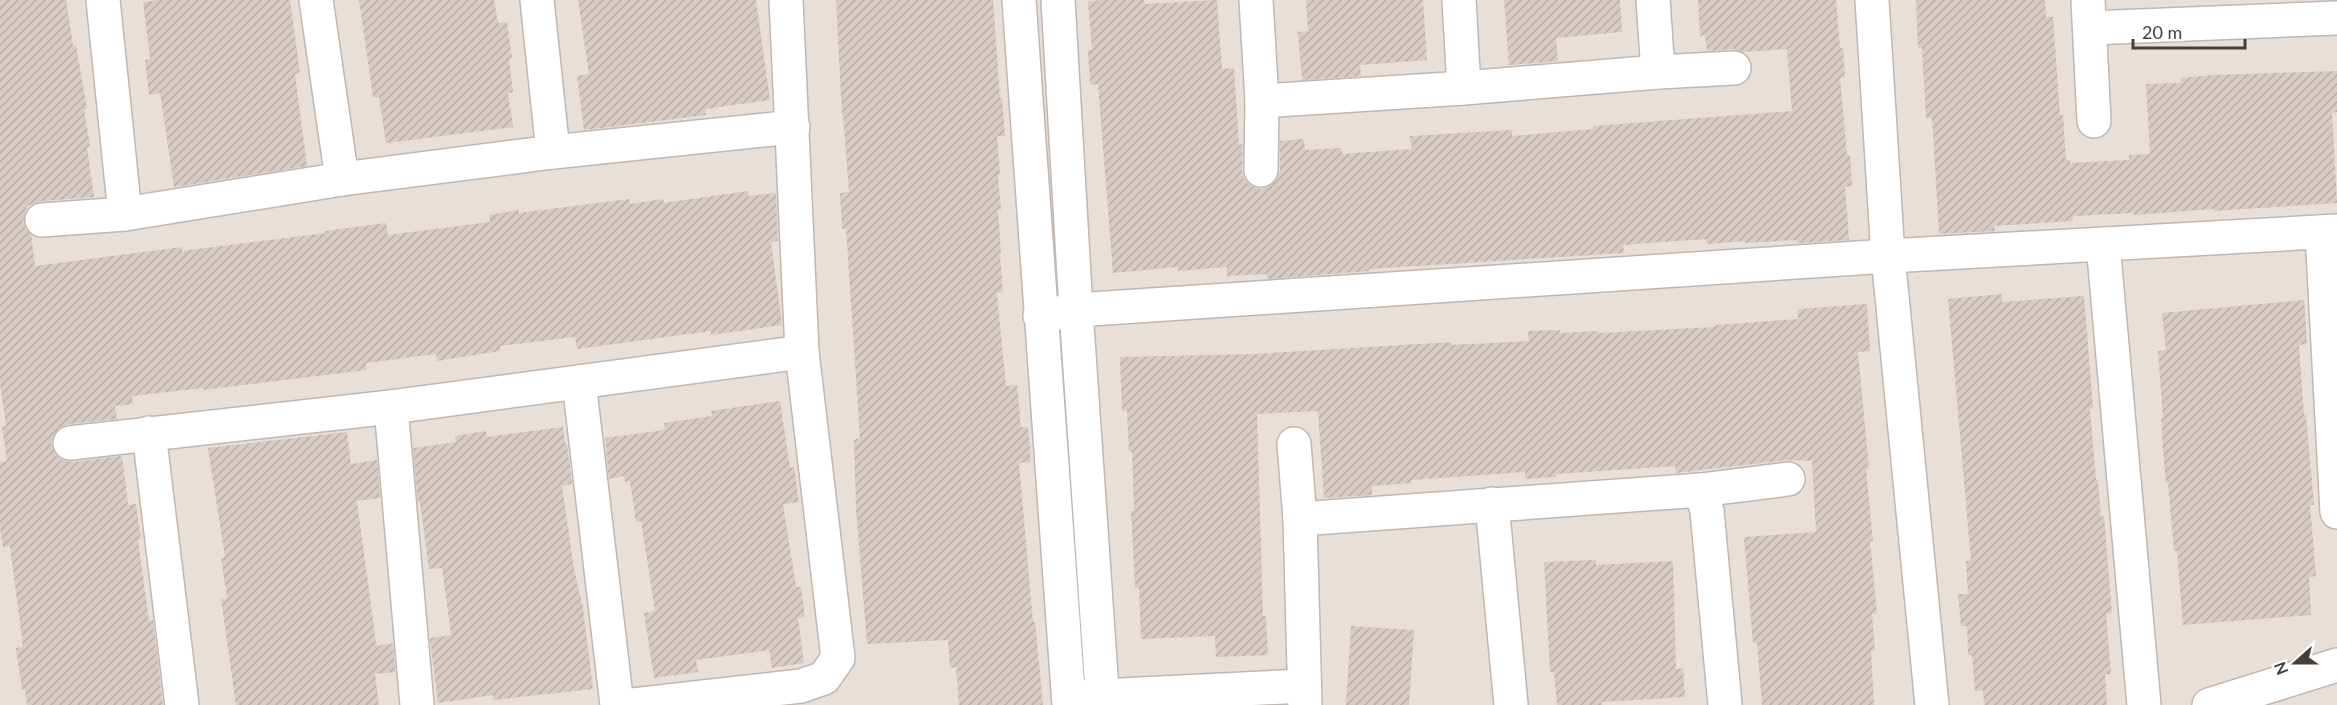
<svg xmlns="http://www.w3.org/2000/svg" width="2337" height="705" font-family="Lato,sans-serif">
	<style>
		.residential { fill: #e7dfd8 }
		.building { fill: url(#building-hatch) }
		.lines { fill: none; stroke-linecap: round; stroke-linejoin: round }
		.minor-casing { stroke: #c1b7b0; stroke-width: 36 }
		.minor { stroke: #fff; stroke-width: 33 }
	</style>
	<defs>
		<pattern id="building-hatch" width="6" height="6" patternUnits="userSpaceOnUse" patternTransform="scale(1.5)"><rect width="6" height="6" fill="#d7cbc3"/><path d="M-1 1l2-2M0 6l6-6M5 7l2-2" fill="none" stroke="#baafa8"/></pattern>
	</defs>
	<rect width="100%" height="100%" fill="#f3eeea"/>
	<rect class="residential" x="0" y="0" width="2337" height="705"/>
	<g class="building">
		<polygon points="0,0 66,0 73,46 76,45 87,109 84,109 90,146 87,147 94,197 41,201 27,206 23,222 26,230 31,234 35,266 182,247 182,251 326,233 325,231 386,223 388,235 490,222 489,215 519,210 519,213 629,199 630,204 663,199 664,203 748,191 749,196 776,193 778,241 771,242 782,325 711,335 711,331 577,349 575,337 500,346 500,351 437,361 436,354 366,363 367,370 203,390 203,388 132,396 133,404 115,406 117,419 68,424 59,428 53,435 51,444 55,454 62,460 72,462 122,456 128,505 136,504 141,539 138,540 149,621 153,620 163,705 27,705 25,690 22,690 16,648 23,647 10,546 3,547 0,527 0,462 7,461 2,427 6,426 0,383"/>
		<polygon points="160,0 290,0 300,73 295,74 307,166 174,187 160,93 149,95 145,60 150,59 143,2"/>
		<polygon points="359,0 494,0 498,23 507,22 512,58 509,59 513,92 508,93 513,127 386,143 379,97 373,97"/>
		<polygon points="578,0 756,0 770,100 705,109 706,115 584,130 577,76 589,74"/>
		<polygon points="836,0 993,0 1000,98 1002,98 1005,136 997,136 1000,175 998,175 1001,210 998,210 1001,254 1000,254 1003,292 997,293 1006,386 1017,385 1021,427 1028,427 1031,462 1019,463 1033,622 1035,622 1043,705 959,705 956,667 950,668 948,640 867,644 856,508 854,440 860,438 846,228 842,229 840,193 849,192 843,115 842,115"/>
		<polygon points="1106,0 1144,0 1144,4 1217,0 1222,69 1234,68 1239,145 1243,144 1242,170 1244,179 1251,186 1261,189 1271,186 1277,179 1280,170 1280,141 1304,139 1305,150 1341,148 1342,154 1412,149 1410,136 1512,130 1512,136 1593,129 1593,126 1792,111 1787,49 1743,52 1733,49 1707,51 1705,35 1700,36 1698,0 1836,0 1840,48 1843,48 1845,77 1840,78 1847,155 1850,155 1852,186 1845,187 1849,240 1797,243 1797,240 1745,243 1745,241 1707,244 1706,239 1623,245 1624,253 1369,269 1369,271 1267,279 1267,274 1227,276 1227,267 1178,271 1178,267 1113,273 1098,84 1090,85 1088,50 1092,50 1088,1"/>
		<polygon points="1306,0 1423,0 1427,60 1360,65 1361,76 1302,80 1298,32 1308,31"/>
		<polygon points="1504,0 1620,0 1622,32 1556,38 1558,61 1509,65"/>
		<polygon points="1916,0 2045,0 2046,17 2053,17 2060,115 2063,115 2066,160 2070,160 2070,163 2129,160 2129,155 2150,154 2146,84 2181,83 2181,78 2213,75 2337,71 2337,112 2332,113 2337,203 2213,211 2213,209 2134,215 2134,213 2073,216 2073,221 1994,226 1995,231 1939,234 1932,118 1926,118 1922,48 1918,49"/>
		<polygon points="2002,294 2002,302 2084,296 2093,408 2090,409 2096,480 2098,480 2101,517 2104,516 2112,613 2106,614 2111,674 2105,674 2107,705 1984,705 1983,690 1975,691 1972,655 1968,655 1967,626 1961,626 1958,594 1968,594 1966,561 1971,561 1948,299"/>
		<polygon points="2304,300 2307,344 2299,345 2304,415 2306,415 2314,505 2310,505 2316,576 2309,577 2311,615 2183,625 2177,551 2174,551 2168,483 2166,483 2163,450 2161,418 2163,418 2158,351 2166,350 2162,313"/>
		<polygon points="1867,304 1870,351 1858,352 1869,469 1866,469 1873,541 1870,541 1877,614 1872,614 1875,651 1871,651 1874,705 1762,705 1757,643 1753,643 1744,537 1816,532 1812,461 1786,460 1676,473 1675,466 1556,474 1556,477 1526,479 1525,472 1411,480 1411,483 1372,486 1372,495 1324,498 1318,411 1257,414 1263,616 1266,616 1268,655 1216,657 1215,636 1141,639 1139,588 1135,588 1131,511 1134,511 1132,452 1129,452 1127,411 1122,411 1120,357 1255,354 1452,342 1452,345 1529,341 1528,331 1560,330 1560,333 1599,331 1599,333 1715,327 1715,325 1798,319 1798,309"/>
		<polygon points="780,401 790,468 794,467 799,502 783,504 796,587 801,587 805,617 798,618 804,663 772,668 769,650 696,660 698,672 654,678 644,613 655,611 641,521 636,522 630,481 625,482 624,476 609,479 605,438 665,430 664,423 712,416 711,411"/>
		<polygon points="563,427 565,444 567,444 572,484 562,486 574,569 583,608 593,689 493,700 493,695 438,703 430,638 451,635 442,568 429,569 420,502 418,502 413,448 456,442 455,436 486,431 487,437"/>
		<polygon points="347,432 351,464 377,460 380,498 357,501 376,643 377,646 393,643 395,672 375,674 379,705 236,705 221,599 227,598 221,558 225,557 208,448"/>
		<polygon points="1596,560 1596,565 1673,561 1676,669 1683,668 1685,697 1601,702 1602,705 1557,705 1554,672 1550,672 1544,562"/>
		<polygon points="1351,626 1414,630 1409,705 1346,705"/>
	</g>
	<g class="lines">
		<defs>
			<g id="minor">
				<polyline points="103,0 125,214"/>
				<polyline points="316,0 342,179"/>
				<polyline points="537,0 553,152"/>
				<polyline points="1019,0 1069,705"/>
				<polyline points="1058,0 1076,310 1103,705"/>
				<polyline points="1256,0 1262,101 1261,170"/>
				<polyline points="1459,0 1464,88"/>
				<polyline points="1653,0 1658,72"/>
				<polyline points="1872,0 1888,256 1932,705"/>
				<polyline points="2088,0 2094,121"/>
				<polyline points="2090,28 2337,18"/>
				<polyline points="1262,101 1464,88 1658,72 1734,68"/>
				<polyline points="42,220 125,214 342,179 553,152 793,127"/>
				<polyline points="2322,232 2337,512"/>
				<polyline points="2103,244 2144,705"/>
				<polyline points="1040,316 1076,310 1888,256 2337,231"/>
				<polyline points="579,382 617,705"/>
				<polyline points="391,407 417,705"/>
				<polyline points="149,433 182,705"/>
				<polyline points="70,443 391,407 802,352"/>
				<polyline points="1294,444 1300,519 1305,705"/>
				<polyline points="1701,490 1788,479"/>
				<polyline points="1492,504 1511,705"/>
				<polyline points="1300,519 1701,490 1707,511 1725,705"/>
				<polyline points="1080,697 1303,686"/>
				<polyline points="633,705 801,686 824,678 838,658 802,352 786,0"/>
				<polyline points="2209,705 2337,665"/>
			</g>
		</defs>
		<use href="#minor" class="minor-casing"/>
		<use href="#minor" class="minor"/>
	</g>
	<g transform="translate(2295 663) rotate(249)" stroke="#ffffff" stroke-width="4.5" paint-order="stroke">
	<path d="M0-4.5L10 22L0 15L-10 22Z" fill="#463e38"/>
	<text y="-9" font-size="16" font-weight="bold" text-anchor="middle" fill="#463e38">N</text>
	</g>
	<path d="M2133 39v9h112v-9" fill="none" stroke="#463e38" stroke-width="3"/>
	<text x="2142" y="39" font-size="18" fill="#463e38" stroke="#ffffff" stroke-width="4.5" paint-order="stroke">20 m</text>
</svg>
